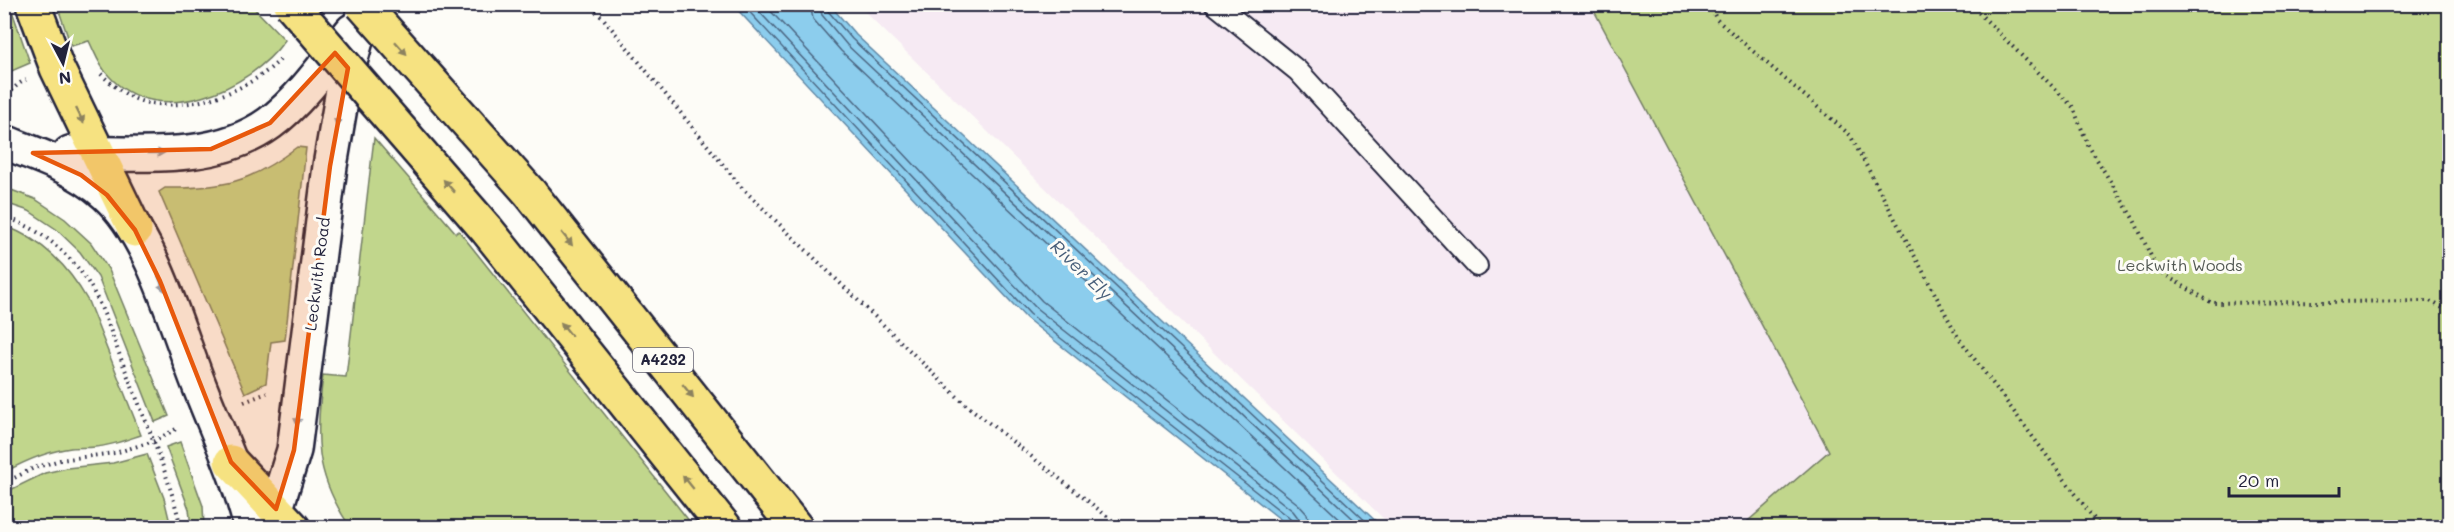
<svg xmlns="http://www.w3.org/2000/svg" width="2454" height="532" font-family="Mali,sans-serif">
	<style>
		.built { fill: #f6eaf3 }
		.green { fill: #c1d68c; stroke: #727c64; stroke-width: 1.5 }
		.water { fill: #8ccded; stroke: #6289a6; stroke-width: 1.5 }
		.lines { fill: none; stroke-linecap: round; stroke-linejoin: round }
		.shore { stroke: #4c6682; stroke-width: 1.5 }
		.service-casing { stroke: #22223b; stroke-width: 24 }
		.secondary-casing { stroke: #22223b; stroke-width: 38 }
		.primary-casing { stroke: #22223b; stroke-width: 38 }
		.path { stroke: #22223b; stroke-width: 4; stroke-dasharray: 1.5 4.5; stroke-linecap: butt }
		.service { stroke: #fdfcf7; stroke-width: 20 }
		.secondary { stroke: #fdfcf7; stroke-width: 33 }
		.primary { stroke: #f6e281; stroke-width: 33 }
		.primary-bridge-casing { stroke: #22223b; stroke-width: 38; stroke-linecap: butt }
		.primary-bridge { stroke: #f6e281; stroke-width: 33 }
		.oneway { fill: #8c825e }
		.oneway2 { fill: #9a9aa2 }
		.marked { fill: #e8590c; fill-opacity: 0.2; stroke: #e8590c; stroke-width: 4.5; stroke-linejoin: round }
		.labels { text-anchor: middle; stroke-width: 6; stroke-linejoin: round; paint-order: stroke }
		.shield { fill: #fdfcf7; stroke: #646373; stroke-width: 1.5 }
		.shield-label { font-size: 15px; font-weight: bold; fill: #22223b }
		.park-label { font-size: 16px; fill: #525853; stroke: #fdfcf7 }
		.street-label { font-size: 16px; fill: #22223b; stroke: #fdfcf7 }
		.water-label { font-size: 18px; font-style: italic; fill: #475e79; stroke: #fdfcf7 }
	</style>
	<rect width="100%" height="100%" fill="#fdfcf7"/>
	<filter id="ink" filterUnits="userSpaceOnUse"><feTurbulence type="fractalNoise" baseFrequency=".0167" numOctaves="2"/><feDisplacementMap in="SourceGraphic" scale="12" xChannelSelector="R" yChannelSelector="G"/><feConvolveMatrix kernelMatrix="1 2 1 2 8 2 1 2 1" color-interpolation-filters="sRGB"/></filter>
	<g filter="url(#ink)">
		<polygon class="built" points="858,5 1591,5 1830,452 1741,527 1392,527"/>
		<g class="green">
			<polygon points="5,4 10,5 30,63 9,72 5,77"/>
			<path d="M57,5H251L285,40C250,90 157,130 109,76C99,66 95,53 89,41L71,46Z"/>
			<polygon points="1591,5 2449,5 2449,527 1741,527 1829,451"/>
			<path d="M374,138L456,233L459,231L694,527H350C313,472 316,438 323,375L346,377Z"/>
			<path d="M297,147L306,148L285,340L271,342L266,383L245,393L159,192L165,188C223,189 251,182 297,147Z"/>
			<polygon points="6,188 35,199 65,219 91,243 109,270 169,416 155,422 98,277 80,252 56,229 29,211 5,203"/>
			<path d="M5,226C43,240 68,266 88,301L141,435C126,440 111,446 95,447C87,448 79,447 71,448C48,451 25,461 5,472Z"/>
			<polygon points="180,442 203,506 204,527 191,527 189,509 166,447"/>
			<polygon points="147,454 164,498 171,527 5,527 5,495 8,491 45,473 67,468 113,463"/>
		</g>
		<polygon class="water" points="733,5 830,5 856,35 1382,527 1290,527 1026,318"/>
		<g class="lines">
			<g class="shore">
				<polyline points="742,4 1030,314 1288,517 1293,522 1294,528"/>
				<polyline points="752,4 1036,308 1293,511 1299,519 1301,528"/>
				<polyline points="764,4 1042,301 1298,504 1307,514 1310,528"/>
				<polyline points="810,4 813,19 841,51 1349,528"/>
				<polyline points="819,4 822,15 847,45 1363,528"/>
				<polyline points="826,4 828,11 852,39 1373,528"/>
			</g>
			<defs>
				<polyline id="service" points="1215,4 1298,71 1477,266"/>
				<g id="secondary">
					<path d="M4,142C40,156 77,168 106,194C154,237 177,331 201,390C219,436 240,479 251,528"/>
					<path d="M70,153C136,153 214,164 270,123C302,99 327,62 352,31"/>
					<polyline points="270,528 294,450 330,166 344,84 366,4"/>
				</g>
				<g id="primary">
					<polyline points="33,4 57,68 135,230"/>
					<polyline points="530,193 796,528"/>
					<polyline points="487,230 725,528"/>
					<polyline points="231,462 293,528"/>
				</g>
			</defs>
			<use href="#service" class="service-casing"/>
			<use href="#secondary" class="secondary-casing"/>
			<use href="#primary" class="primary-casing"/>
			<g class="path">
				<polyline points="432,4 439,10 446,4"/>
				<polyline points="586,4 603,18 743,189 965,404 1122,528"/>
				<polyline points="1709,4 1717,20 1850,135 1958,337 2101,528"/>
				<polyline points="1970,4 2073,107 2088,145 2134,220 2158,271 2212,303 2430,301 2450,312"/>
				<path d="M101,74C113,86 131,100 148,103C195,110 246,92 280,60"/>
				<path d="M5,108C8,96 13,85 26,80"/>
				<path d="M4,217C35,226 62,247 81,272C101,299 111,333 123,364C144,418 168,471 181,528"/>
				<polyline points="244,402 267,393"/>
				<polyline points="4,483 34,468 60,460 115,453 154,441 178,428"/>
			</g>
			<use href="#service" class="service"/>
			<use href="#secondary" class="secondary"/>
			<use href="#primary" class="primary"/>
			<defs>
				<g id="primary-bridge">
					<polyline points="291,4 487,230"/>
					<polyline points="362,4 530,193"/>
				</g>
			</defs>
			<use href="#primary-bridge" class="primary-bridge-casing"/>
			<use href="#primary-bridge" class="primary-bridge"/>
		</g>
		<defs><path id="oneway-solid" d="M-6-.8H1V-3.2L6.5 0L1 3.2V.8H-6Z" transform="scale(1.5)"/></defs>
		<g class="oneway">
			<use href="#oneway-solid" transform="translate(401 48) rotate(48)"/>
			<use href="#oneway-solid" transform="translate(80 116) rotate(64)"/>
			<use href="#oneway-solid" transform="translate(449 186) rotate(-131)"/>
			<use href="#oneway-solid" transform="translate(567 239) rotate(51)"/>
			<use href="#oneway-solid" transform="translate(566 329) rotate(-129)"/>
			<use href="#oneway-solid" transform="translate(688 391) rotate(51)"/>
			<use href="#oneway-solid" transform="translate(688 482) rotate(-129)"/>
		</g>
		<g class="oneway2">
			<use href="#oneway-solid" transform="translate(338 118) rotate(99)"/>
			<use href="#oneway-solid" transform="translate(156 153)"/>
			<use href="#oneway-solid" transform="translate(161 283) rotate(68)"/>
			<use href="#oneway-solid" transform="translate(298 417) rotate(97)"/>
		</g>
	</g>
	<path class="marked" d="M335,53L348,68L330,166L294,450L276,509L231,462L160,281L135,230L107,195L81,175L33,153L211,149L270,123Z"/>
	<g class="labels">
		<rect class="shield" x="633" y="348" width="60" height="24" rx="4.5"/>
		<g class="shield-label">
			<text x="663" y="365">A4232</text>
		</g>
		<g class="park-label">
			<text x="2180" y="271">Leckwith Woods</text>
		</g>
		<g class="street-label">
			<text transform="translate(317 274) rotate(-83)" y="6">Leckwith Road</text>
		</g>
		<g class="water-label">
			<text transform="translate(1081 270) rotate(44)" y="6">River Ely</text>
		</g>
	</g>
	<rect width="2454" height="532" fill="none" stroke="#fdfcf7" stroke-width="24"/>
	<rect x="12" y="12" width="2430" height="508" fill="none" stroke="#22223b" stroke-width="2" filter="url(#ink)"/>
	<g transform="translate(63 63) rotate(173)" stroke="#fdfcf7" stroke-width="4.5" paint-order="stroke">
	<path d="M0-4.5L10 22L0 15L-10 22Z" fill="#22223b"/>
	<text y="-9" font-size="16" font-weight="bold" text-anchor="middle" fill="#22223b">N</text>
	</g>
	<path d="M2229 487v9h110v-9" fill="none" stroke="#22223b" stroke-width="3"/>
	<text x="2238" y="487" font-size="18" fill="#22223b" stroke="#fdfcf7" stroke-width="4.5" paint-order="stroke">20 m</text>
</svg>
